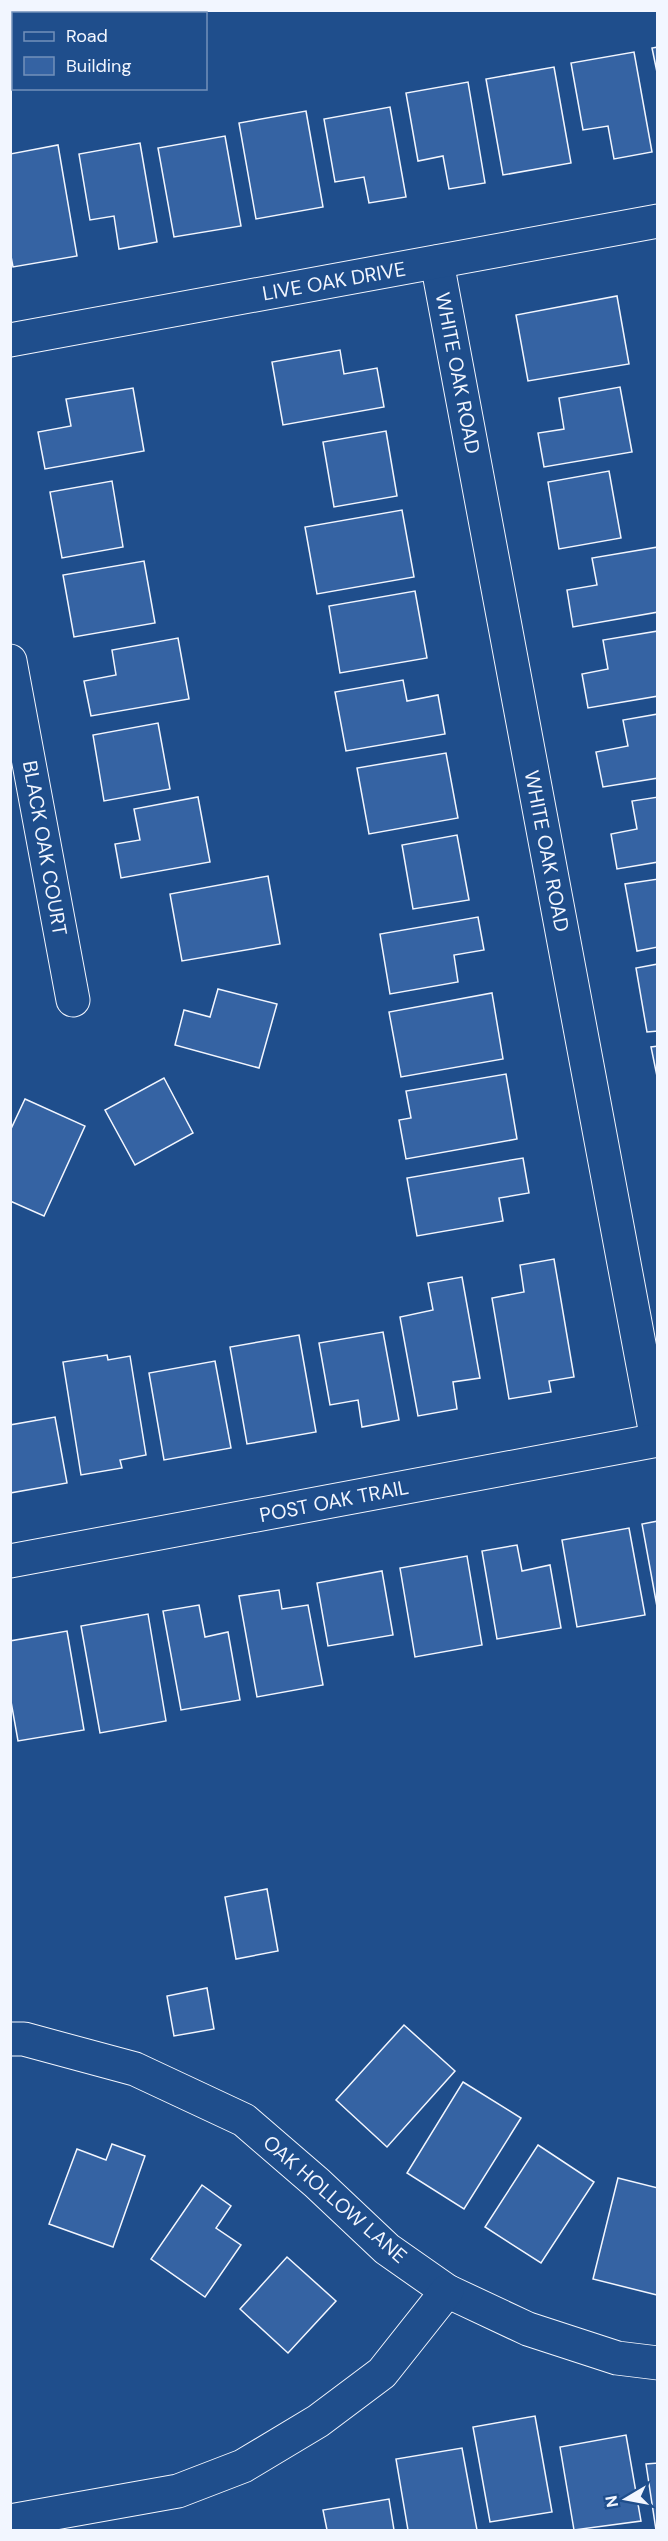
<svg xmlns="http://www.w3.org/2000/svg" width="668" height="2541" font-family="'DM Sans',sans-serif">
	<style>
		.building { fill: #3563a3; stroke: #f2f6ff; stroke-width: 1.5 }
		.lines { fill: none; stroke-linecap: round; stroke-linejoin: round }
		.minor-casing { stroke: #f2f6ff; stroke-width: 35 }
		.minor { stroke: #1f4e8c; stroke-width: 33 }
		.labels { text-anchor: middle; stroke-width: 4.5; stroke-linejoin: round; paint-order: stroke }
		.street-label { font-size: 20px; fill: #f2f6ff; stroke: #1f4e8c }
	</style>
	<rect width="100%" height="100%" fill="#1f4e8c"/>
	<g class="building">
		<polygon points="658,47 658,77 652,48"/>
		<polygon points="634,52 652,152 614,159 608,126 583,130 571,63"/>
		<polygon points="554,67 571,163 503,175 486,79"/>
		<polygon points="468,82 485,183 449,189 443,156 418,161 406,93"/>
		<polygon points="390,107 406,197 369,203 364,177 335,182 324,119"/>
		<polygon points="306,111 323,207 256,219 239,123"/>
		<polygon points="225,136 241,226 174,237 158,148"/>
		<polygon points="140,143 157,242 119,249 114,216 90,220 79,154"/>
		<polygon points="58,145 77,256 13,267 10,251 10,154"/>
		<polygon points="617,296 629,364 528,381 516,315"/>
		<polygon points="340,350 344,374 377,368 384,407 283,425 272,362"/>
		<polygon points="620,387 632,452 544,467 538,433 564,429 559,398"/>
		<polygon points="133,388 144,451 45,469 38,432 71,426 66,399"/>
		<polygon points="386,431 397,496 334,507 323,442"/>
		<polygon points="609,471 621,538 559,549 548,482"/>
		<polygon points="112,481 123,547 62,558 50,492"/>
		<polygon points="402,510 414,577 317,594 305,527"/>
		<polygon points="658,547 658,612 573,627 567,590 597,585 592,558"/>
		<polygon points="144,561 155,623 74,637 63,575"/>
		<polygon points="415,591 427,658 340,673 329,606"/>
		<polygon points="658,631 658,696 588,708 582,674 608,669 603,640"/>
		<polygon points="178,638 189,699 91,716 84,681 116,675 112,650"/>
		<polygon points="403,680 407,701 438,695 445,734 346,751 335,692"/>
		<polygon points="658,714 658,778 603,787 596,752 628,746 623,720"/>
		<polygon points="158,723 170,789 104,801 93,735"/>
		<polygon points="446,753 458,818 369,834 357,768"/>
		<polygon points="198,797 210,862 121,878 115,844 140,840 134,809"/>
		<polygon points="658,797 658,862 617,869 611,834 637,829 632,801"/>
		<polygon points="457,835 469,900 413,909 402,845"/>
		<polygon points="268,876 280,944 182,961 170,894"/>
		<polygon points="658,879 658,947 637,951 625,884"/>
		<polygon points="478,917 484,950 454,955 458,982 390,994 380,934"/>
		<polygon points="658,964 658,1031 647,1032 636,968"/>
		<polygon points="218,989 277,1004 259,1068 175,1045 184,1010 210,1017"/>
		<polygon points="492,993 503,1059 401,1077 389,1012"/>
		<polygon points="658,1046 658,1081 651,1047"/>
		<polygon points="506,1074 517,1139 406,1159 399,1120 411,1118 406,1091"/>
		<polygon points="164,1078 193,1133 135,1165 105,1110"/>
		<polygon points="25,1099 85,1126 44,1216 10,1201 10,1131"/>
		<polygon points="523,1158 529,1193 499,1198 503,1221 417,1236 407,1178"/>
		<polygon points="554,1259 574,1377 549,1381 551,1392 509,1399 492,1298 524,1292 520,1265"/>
		<polygon points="462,1277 480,1378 453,1382 457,1409 418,1416 400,1317 433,1310 428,1283"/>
		<polygon points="383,1332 399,1420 362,1427 358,1400 330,1405 319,1343"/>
		<polygon points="299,1335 316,1432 247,1444 230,1347"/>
		<polygon points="107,1355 108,1360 130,1356 146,1455 120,1460 122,1468 81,1475 63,1362"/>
		<polygon points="215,1361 231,1448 164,1460 149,1373"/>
		<polygon points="55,1417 67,1483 10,1493 10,1425"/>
		<polygon points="658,1521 658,1612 642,1524"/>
		<polygon points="629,1528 645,1615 577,1627 562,1540"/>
		<polygon points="517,1545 522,1571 550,1565 561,1628 497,1639 482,1551"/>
		<polygon points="467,1556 482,1645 415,1657 400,1568"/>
		<polygon points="382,1571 393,1635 328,1646 317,1583"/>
		<polygon points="279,1590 282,1609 308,1605 323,1685 257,1697 239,1596"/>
		<polygon points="199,1605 205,1637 228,1632 240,1700 181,1710 163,1611"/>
		<polygon points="148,1614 166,1721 100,1733 81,1626"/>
		<polygon points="67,1631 84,1730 18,1741 10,1696 10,1641"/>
		<polygon points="267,1889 278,1951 236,1959 225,1897"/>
		<polygon points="207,1988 214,2029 174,2036 167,1996"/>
		<polygon points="404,2025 455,2071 387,2147 336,2100"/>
		<polygon points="463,2082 521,2118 464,2209 407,2173"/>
		<polygon points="112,2144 145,2156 113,2247 49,2224 77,2149 106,2160"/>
		<polygon points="538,2145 594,2182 541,2263 485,2227"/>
		<polygon points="618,2178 658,2188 657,2295 593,2279"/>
		<polygon points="202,2185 231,2206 216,2228 241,2245 205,2297 151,2259"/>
		<polygon points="287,2257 336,2301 288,2353 240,2309"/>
		<polygon points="535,2416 552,2512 490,2522 473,2427"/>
		<polygon points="626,2435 641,2521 574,2530 560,2447"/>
		<polygon points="462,2448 477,2530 408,2530 396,2459"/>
		<polygon points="658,2463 658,2530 656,2530 646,2464"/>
		<polygon points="389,2499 394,2530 327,2530 323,2510"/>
	</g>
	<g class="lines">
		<defs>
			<g id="minor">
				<polyline points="437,262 657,1440"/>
				<polyline points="10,340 658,221"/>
				<polyline points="10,661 73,1000"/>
				<polyline points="10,1561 658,1440"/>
				<polyline points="10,2039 24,2039 135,2069 244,2120 317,2183 387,2249 447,2291 528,2329 617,2358 658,2363"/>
				<polyline points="10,2521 178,2491 243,2466 318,2421 382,2373 447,2291"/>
			</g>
		</defs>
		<use href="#minor" class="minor-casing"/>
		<use href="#minor" class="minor"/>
	</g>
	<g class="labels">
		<g class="street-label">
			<text transform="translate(334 281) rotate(-10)" y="7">LIVE OAK DRIVE</text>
			<text transform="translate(458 373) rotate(79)" y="7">WHITE OAK ROAD</text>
			<text transform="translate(45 848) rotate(80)" y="7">BLACK OAK COURT</text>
			<text transform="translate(547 851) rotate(79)" y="7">WHITE OAK ROAD</text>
			<text transform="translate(334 1501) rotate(-11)" y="7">POST OAK TRAIL</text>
			<text transform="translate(335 2199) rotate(41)" y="7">OAK HOLLOW LANE</text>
		</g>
	</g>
	<rect width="668" height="2541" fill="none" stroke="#f2f6ff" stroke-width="24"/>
	<rect x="12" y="12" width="195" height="78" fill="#1f4e8c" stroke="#7391ba" stroke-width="1.5"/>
	<rect x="24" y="32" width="30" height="9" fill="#1f4e8c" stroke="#7391ba" stroke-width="1.5"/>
	<text x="66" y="42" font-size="18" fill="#f2f6ff">Road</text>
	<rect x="24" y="57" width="30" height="18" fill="#3563a3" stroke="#7391ba" stroke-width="1.5"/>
	<text x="66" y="72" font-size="18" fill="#f2f6ff">Building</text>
	<g transform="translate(626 2499) rotate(260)" stroke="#1f4e8c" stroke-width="4.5" paint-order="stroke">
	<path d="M0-4.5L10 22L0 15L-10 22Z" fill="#f2f6ff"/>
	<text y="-9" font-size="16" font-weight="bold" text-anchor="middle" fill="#f2f6ff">N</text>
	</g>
</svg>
